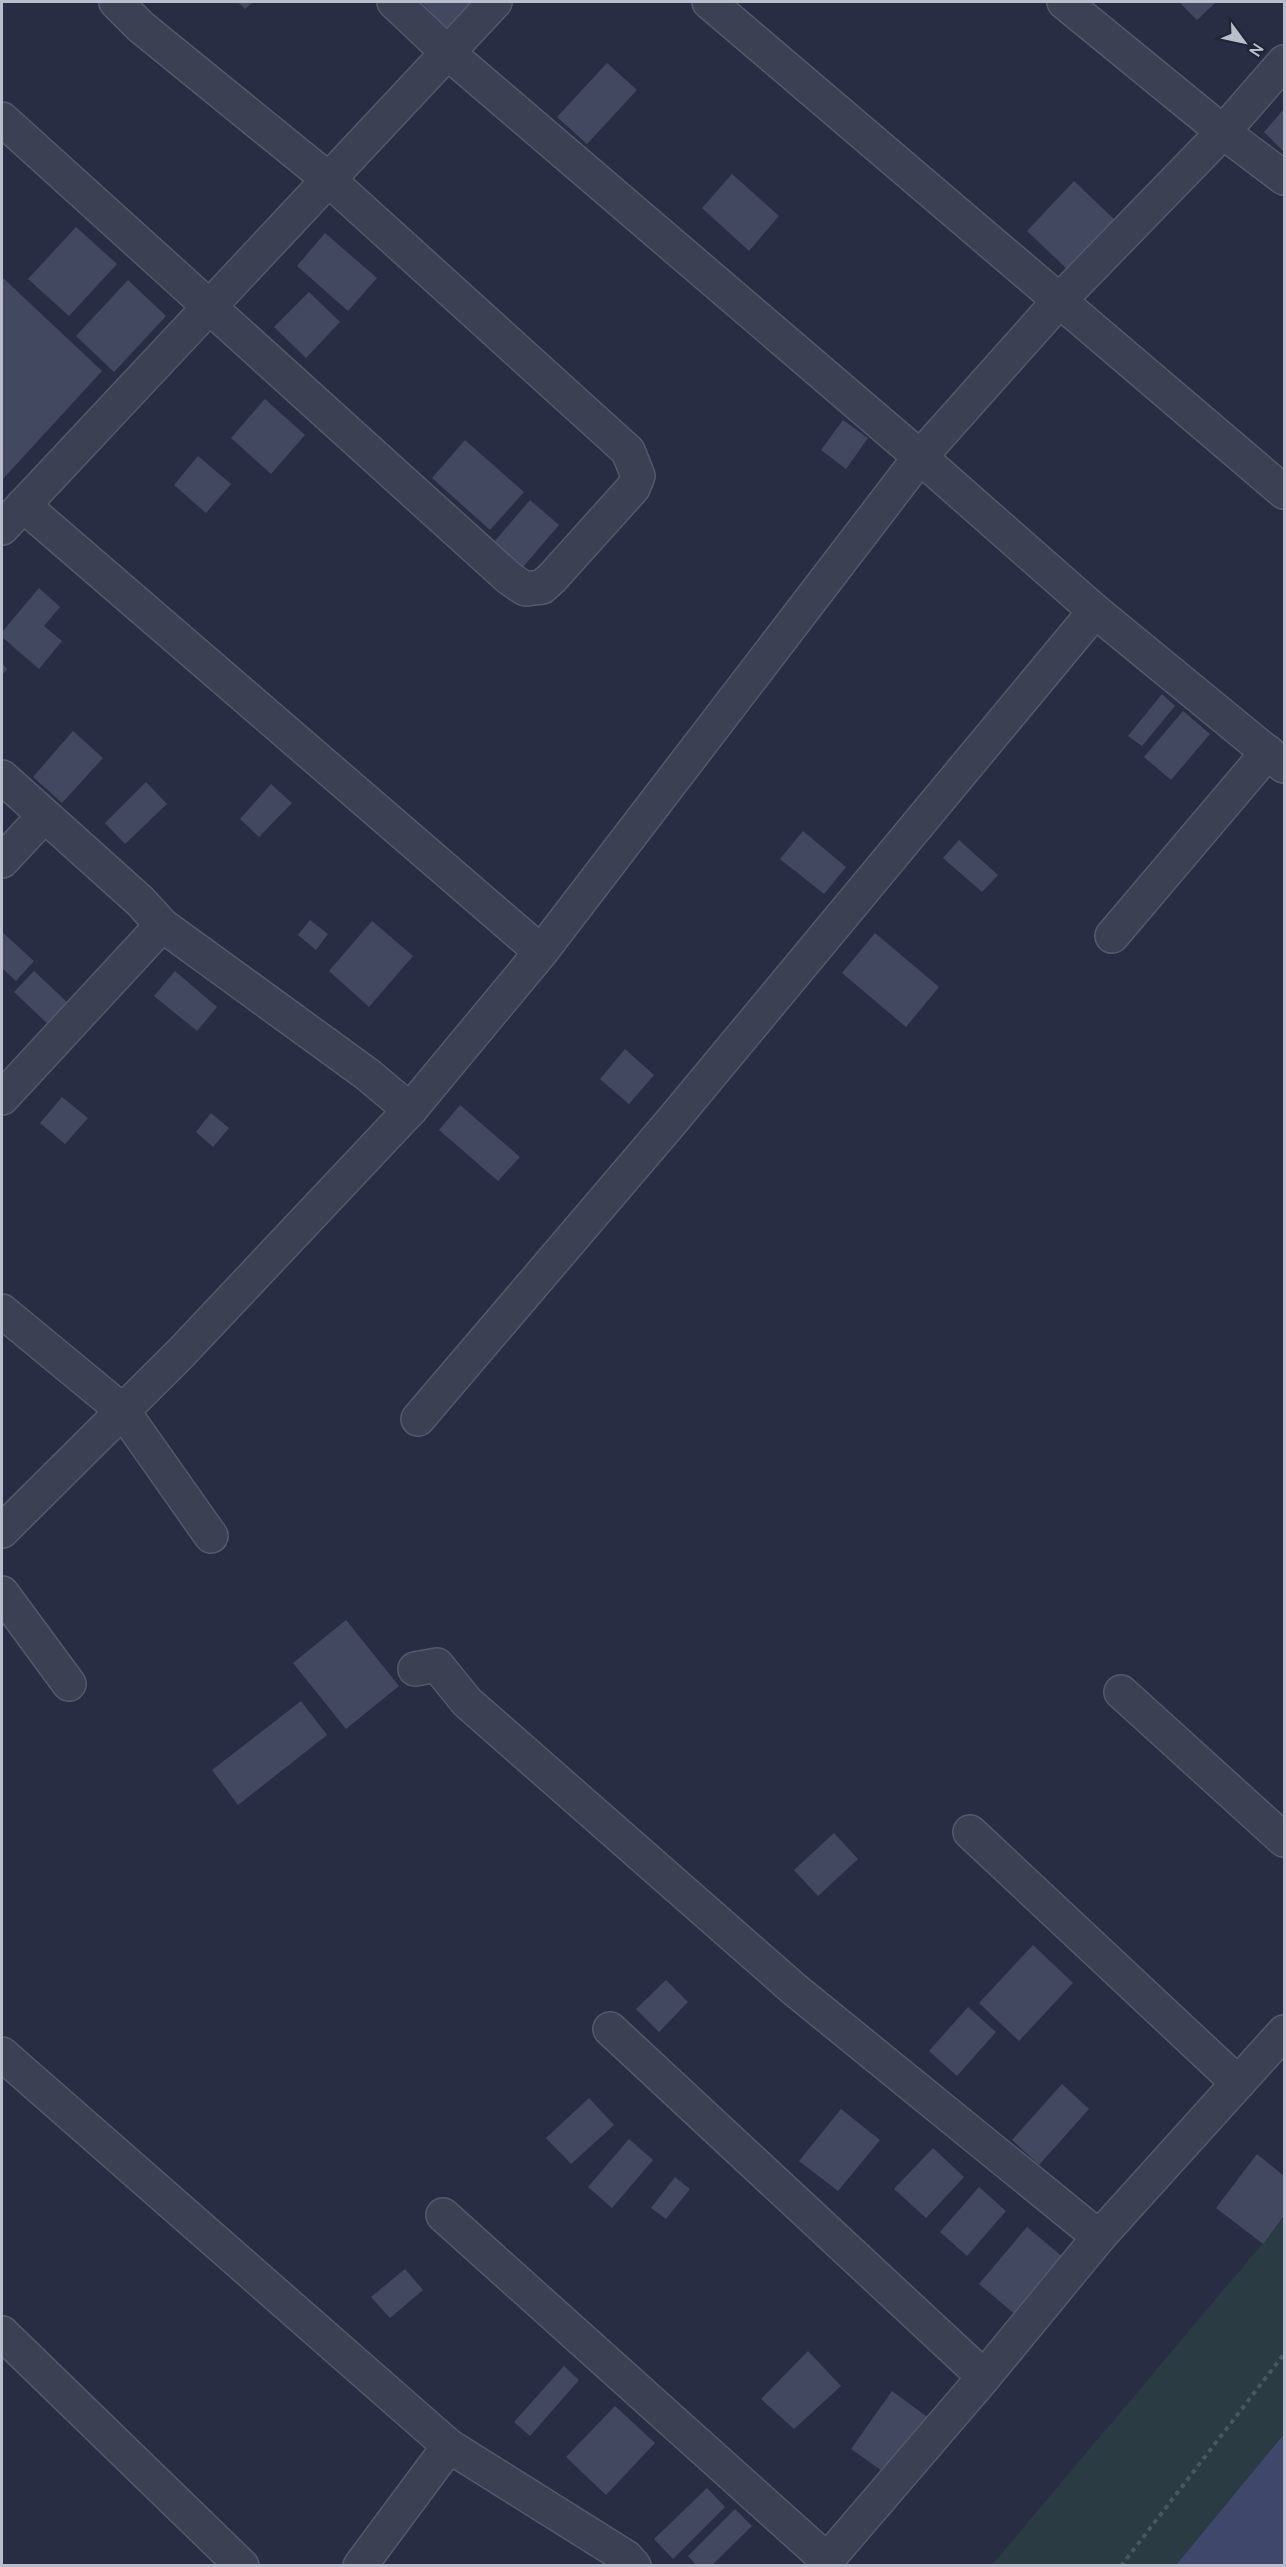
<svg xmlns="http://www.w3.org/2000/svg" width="1286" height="2567" font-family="Manrope,sans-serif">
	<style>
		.green { fill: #2a3b44 }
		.water { fill: #3f476b }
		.building { fill: #424860 }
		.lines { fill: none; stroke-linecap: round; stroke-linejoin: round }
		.street-casing { stroke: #55586a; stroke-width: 36 }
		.path { stroke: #495860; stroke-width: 4; stroke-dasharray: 4.5 4.5; stroke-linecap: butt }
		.street { stroke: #3c4053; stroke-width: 33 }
	</style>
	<rect width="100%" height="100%" fill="#282d43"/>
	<polygon class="green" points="1284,2218 1284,2434 1176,2565 991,2566"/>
	<polygon class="water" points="1284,2434 1284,2565 1176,2565"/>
	<g class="building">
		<polygon points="238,2 253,2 245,9"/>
		<polygon points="421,2 477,2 448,30"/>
		<polygon points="1179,2 1213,2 1215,3 1197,20"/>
		<polygon points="607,63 637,90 587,144 557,117"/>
		<polygon points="1284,109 1284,152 1264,132"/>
		<polygon points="732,174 779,216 749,251 702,208"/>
		<polygon points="1074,181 1116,221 1069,271 1027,231"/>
		<polygon points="76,227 117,264 69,316 28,279"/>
		<polygon points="325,233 377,278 348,311 297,266"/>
		<polygon points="2,277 102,371 2,480"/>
		<polygon points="128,280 166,316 114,372 76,336"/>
		<polygon points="309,292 340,322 306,358 274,327"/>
		<polygon points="265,399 305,435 271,474 231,438"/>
		<polygon points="843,420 868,438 846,469 821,450"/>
		<polygon points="465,440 524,492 490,530 432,478"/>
		<polygon points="198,456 231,484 206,513 174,485"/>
		<polygon points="530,500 559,525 523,567 494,542"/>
		<polygon points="39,588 60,607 44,626 62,641 39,669 2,637 2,632"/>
		<polygon points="2,663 7,669 2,675"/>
		<polygon points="1162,694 1175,706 1142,746 1128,736"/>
		<polygon points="1183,711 1210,734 1171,780 1144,757"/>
		<polygon points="73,731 103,758 62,803 33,777"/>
		<polygon points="146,782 167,804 125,844 105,823"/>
		<polygon points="271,784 292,803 259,837 240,819"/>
		<polygon points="803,831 846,867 824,894 780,859"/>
		<polygon points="959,840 998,875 982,892 943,858"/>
		<polygon points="310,920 328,934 316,950 298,935"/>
		<polygon points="372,921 413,956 369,1007 329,971"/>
		<polygon points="2,932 34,961 16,981 2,968"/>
		<polygon points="875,933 939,987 906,1027 842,973"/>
		<polygon points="34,971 69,1004 49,1025 14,992"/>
		<polygon points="175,971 217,1007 197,1031 154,996"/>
		<polygon points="625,1049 654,1075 629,1104 600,1079"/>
		<polygon points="62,1097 88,1118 65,1144 40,1123"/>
		<polygon points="460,1105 520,1157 498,1181 439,1130"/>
		<polygon points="211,1113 229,1128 213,1147 196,1132"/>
		<polygon points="346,1620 399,1686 346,1729 293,1663"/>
		<polygon points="301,1701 327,1735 238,1805 212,1770"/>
		<polygon points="834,1833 858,1859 818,1896 794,1870"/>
		<polygon points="1033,1945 1073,1983 1019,2041 979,2003"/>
		<polygon points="666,1980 688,2002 659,2032 636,2009"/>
		<polygon points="968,2007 996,2032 957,2076 929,2051"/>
		<polygon points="1062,2084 1089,2109 1039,2165 1012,2140"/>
		<polygon points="589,2098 614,2125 571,2164 546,2138"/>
		<polygon points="841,2109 880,2140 838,2191 799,2161"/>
		<polygon points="629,2139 653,2160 612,2208 588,2187"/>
		<polygon points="933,2148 964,2177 926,2218 894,2189"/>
		<polygon points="1257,2154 1284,2176 1284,2216 1263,2244 1216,2208"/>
		<polygon points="675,2177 690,2189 666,2219 651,2208"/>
		<polygon points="979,2187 1006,2211 967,2256 940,2232"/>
		<polygon points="1027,2227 1070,2263 1022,2320 979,2284"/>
		<polygon points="405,2269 423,2290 390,2318 371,2297"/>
		<polygon points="808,2351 841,2386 794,2429 761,2399"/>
		<polygon points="564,2366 579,2380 530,2436 514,2422"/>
		<polygon points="892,2391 933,2421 892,2478 851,2449"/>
		<polygon points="615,2406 655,2443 606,2495 566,2457"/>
		<polygon points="707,2488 725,2507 673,2559 654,2539"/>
		<polygon points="735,2509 752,2526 711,2566 697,2566 688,2556"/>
	</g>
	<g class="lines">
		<defs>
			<g id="street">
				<polyline points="394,2 447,52 920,457 1095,611 1284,766"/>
				<polyline points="709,2 1284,492"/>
				<polyline points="1064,2 1223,132 1284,178"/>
				<polyline points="2,119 509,578 525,589 542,587 552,578 633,488 638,476 628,451 328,179 141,27 116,2"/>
				<polyline points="23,505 541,952"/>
				<polyline points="2,528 495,2"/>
				<polyline points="2,777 140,901 162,925 367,1074 410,1110"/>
				<polyline points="2,861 44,816"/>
				<polyline points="1112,936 1268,752"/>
				<polyline points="2,1098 162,925"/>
				<polyline points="2,1311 123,1411 211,1536"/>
				<polyline points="418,1419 672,1121 1095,611"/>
				<polyline points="2,1531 181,1353 410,1110 541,952 920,457 1059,301 1223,132 1284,62"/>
				<polyline points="2,1593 69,1684"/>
				<polyline points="415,1669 437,1665 467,1702 794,1989 1099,2237"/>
				<polyline points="1121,1692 1284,1840"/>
				<polyline points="970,1832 1238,2083"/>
				<polyline points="610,2029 984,2377"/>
				<polyline points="2,2054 449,2446 626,2557 634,2566"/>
				<polyline points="443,2215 827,2560"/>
				<polyline points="2,2333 242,2566"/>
				<polyline points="360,2566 449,2446"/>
				<polyline points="822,2566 984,2377 1099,2237 1284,2032"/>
			</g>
		</defs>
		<use href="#street" class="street-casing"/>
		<polyline class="path" points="1121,2566 1284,2354"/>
		<use href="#street" class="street"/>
	</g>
	<rect width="1286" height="2567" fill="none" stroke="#babdcc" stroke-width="6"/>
	<g transform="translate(1244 42) rotate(123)" stroke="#212538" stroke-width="4.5" paint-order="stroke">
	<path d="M0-4.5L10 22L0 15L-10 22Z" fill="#babdcc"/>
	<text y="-9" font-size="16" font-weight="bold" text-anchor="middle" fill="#babdcc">N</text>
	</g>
</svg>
